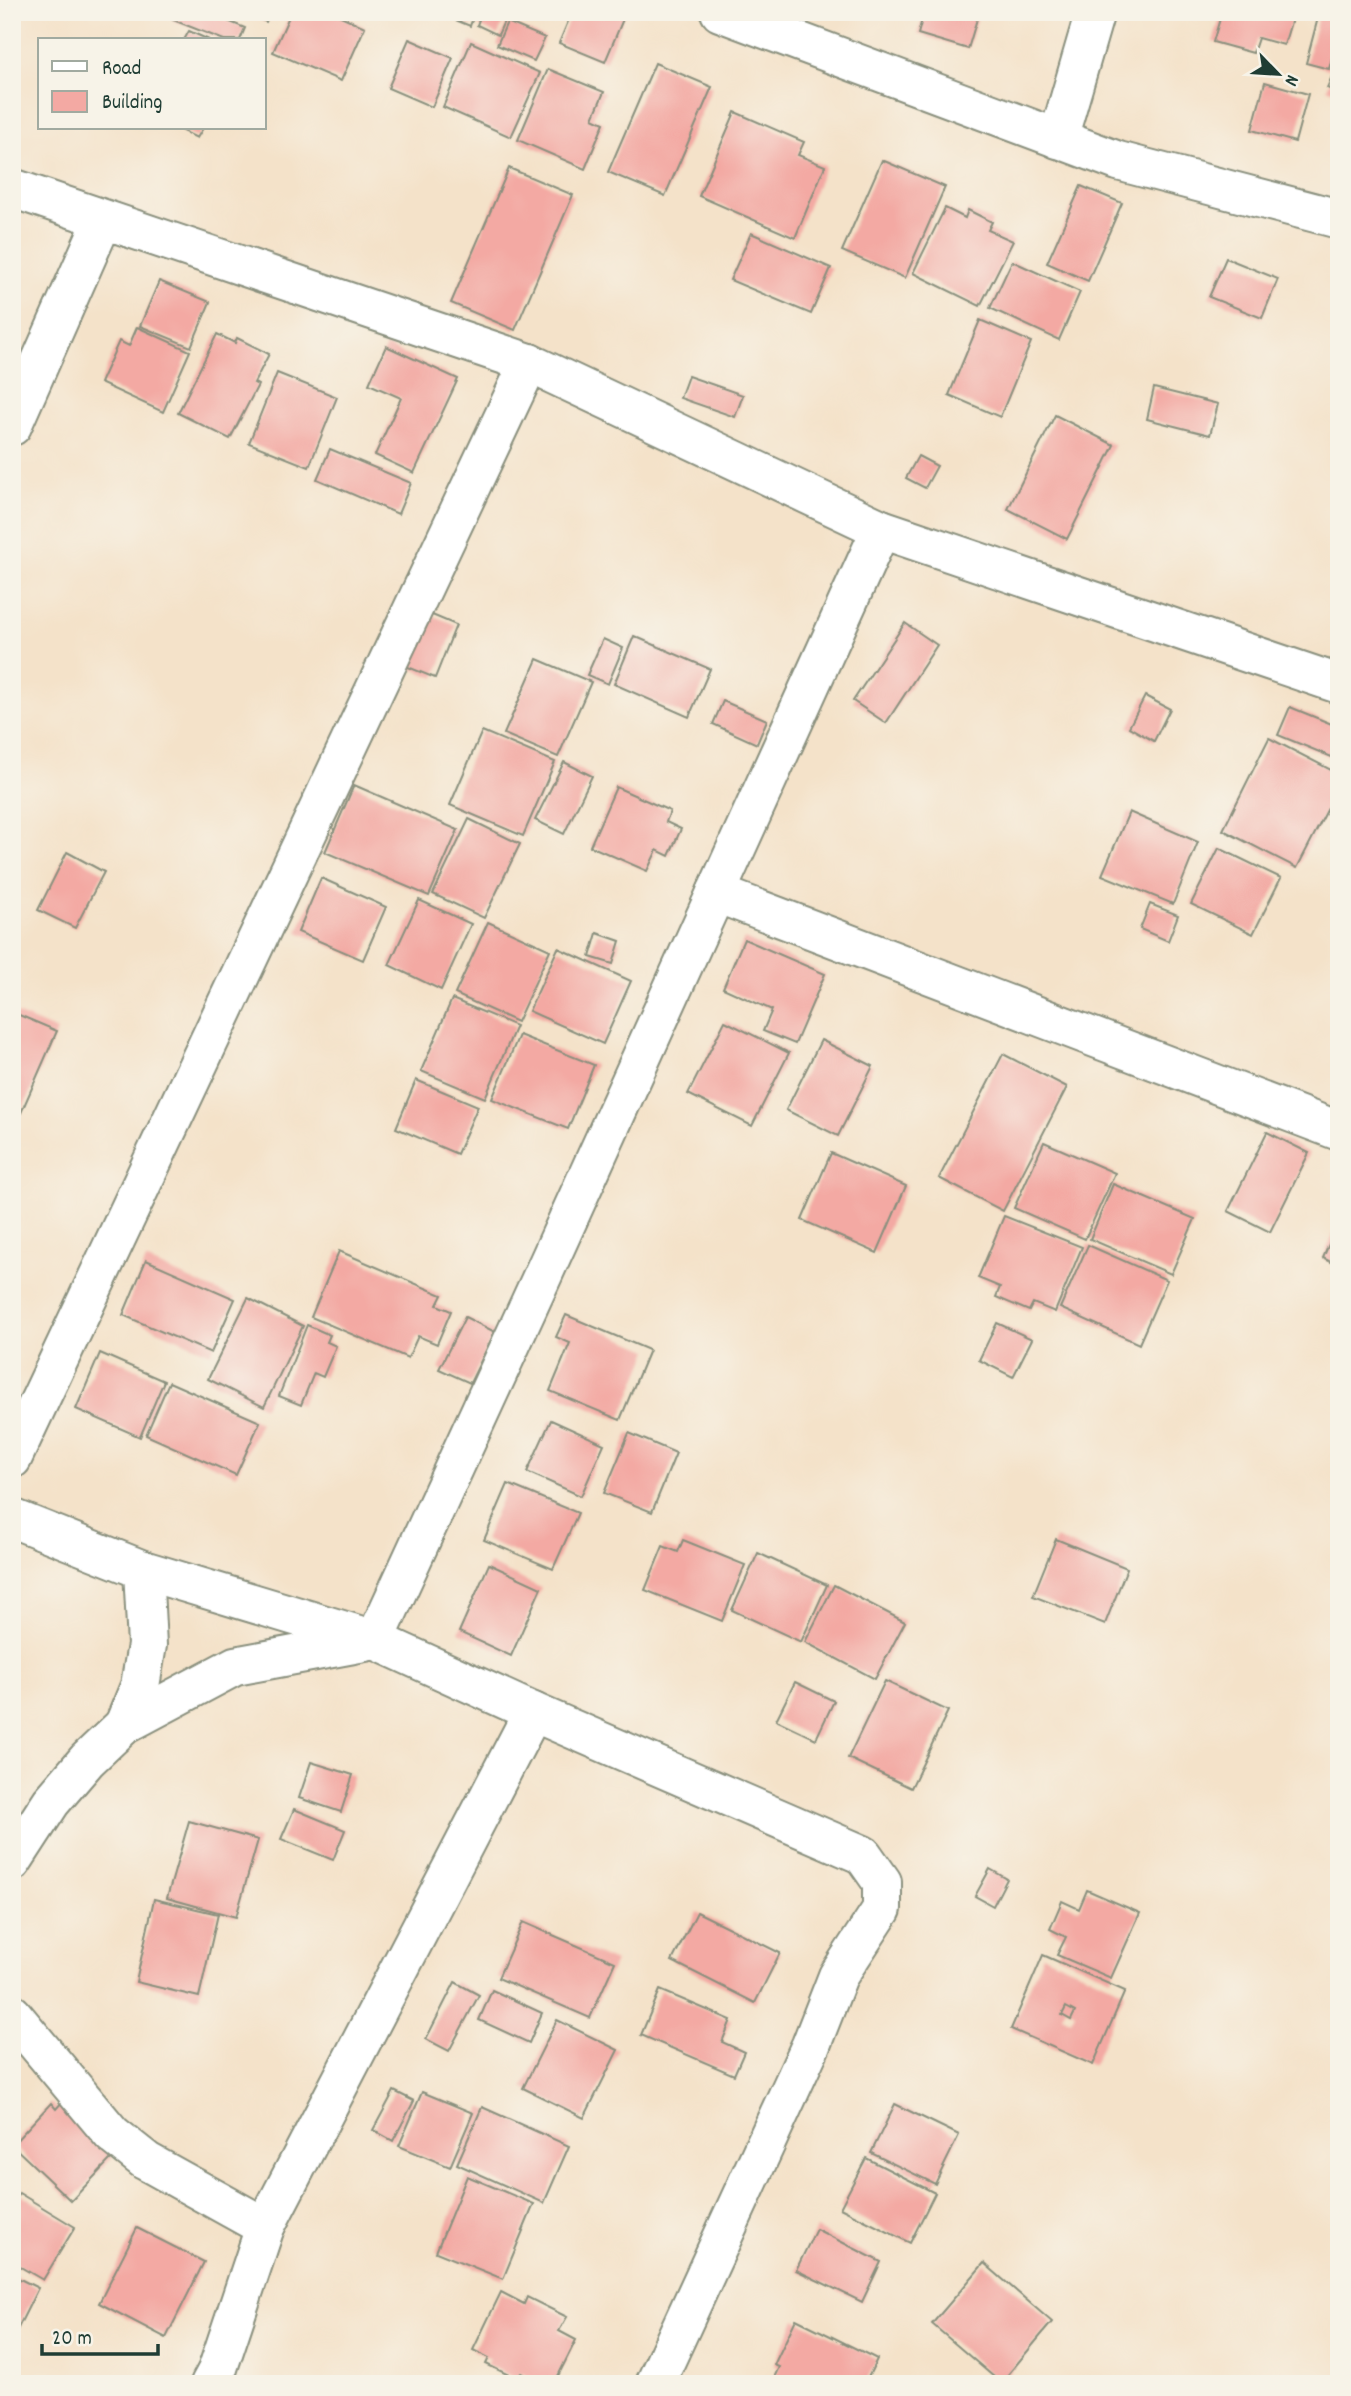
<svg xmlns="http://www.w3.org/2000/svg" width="1351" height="2396" font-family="Dekko,sans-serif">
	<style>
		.building { fill: #f3a9a3; fill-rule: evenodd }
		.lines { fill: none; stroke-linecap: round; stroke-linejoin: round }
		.minor-casing { stroke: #8a907e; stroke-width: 42 }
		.minor { stroke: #fff; stroke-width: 38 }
	</style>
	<rect width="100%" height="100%" fill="#f7f3e8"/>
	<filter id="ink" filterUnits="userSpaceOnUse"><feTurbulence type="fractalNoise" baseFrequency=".0143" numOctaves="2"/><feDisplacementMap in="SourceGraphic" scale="14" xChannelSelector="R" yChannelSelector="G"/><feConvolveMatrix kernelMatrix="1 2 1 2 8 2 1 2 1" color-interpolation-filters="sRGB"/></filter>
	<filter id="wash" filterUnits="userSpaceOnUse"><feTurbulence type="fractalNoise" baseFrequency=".00686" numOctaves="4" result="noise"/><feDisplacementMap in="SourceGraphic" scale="28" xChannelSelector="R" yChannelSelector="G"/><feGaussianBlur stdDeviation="1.57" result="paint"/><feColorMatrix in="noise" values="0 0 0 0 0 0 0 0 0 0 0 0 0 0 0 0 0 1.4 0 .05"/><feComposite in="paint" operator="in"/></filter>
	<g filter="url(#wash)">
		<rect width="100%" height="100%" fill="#f4e2c9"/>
		<g id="blocks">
			<g class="building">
				<polygon points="176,12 194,12 204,16 206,12 245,28 240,40 224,40 173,20"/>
				<polygon points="242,12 270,12 266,22"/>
				<polygon points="291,12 332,12 365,27 341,81 273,52"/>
				<polygon points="436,12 475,12 470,26"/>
				<polygon points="482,12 508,12 498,35 477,25"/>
				<polygon points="572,12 626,12 605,62 559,43"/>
				<polygon points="924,12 979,12 968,49 918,34"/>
				<polygon points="1222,12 1294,12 1284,45 1258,38 1253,53 1213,42"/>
				<polygon points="1319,14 1339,20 1339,31 1329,69 1306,63"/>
				<polygon points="507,22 545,38 534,61 497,45"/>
				<polygon points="189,31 209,40 184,40"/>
				<polygon points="409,39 453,58 432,107 388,88"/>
				<polygon points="471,42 540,73 511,137 443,107"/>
				<polygon points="1339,60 1339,93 1327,88"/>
				<polygon points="655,63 712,87 665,196 608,172"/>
				<polygon points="548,69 604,92 593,118 604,123 585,169 518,140"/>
				<polygon points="1265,82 1308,94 1295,142 1252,130"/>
				<polygon points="735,112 804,142 798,155 825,166 795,238 699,196"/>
				<polygon points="176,128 203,128 197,138"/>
				<polygon points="882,160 945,187 905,278 842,251"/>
				<polygon points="509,168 573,195 515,330 451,303"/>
				<polygon points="1081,186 1122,203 1088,281 1047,263"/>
				<polygon points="945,208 965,218 968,210 992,222 988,230 1013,241 980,306 913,273"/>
				<polygon points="751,233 831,268 811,314 730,280"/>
				<polygon points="1226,258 1278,279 1262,318 1209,297"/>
				<polygon points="1012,261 1080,292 1059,340 990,308"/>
				<polygon points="159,281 210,302 191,347 140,326"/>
				<polygon points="980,320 1031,342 1000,417 949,395"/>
				<polygon points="137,327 190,351 163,412 100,383 119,341 129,346"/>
				<polygon points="217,334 235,343 237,338 269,354 254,383 258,385 230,439 178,413"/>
				<polygon points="386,346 458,379 414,473 375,455 401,398 369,384"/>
				<polygon points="277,373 337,397 309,467 249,443"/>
				<polygon points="688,376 743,395 735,417 680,398"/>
				<polygon points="1154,388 1218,404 1210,435 1147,419"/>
				<polygon points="1055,415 1114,445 1067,539 1008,509"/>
				<polygon points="330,449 411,483 398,514 317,479"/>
				<polygon points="918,456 937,466 925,488 906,478"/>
				<polygon points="425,612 456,625 435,678 403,665"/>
				<polygon points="905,623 937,645 886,723 853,701"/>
				<polygon points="634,636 710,669 689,717 614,684"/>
				<polygon points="603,639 623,648 608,684 587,675"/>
				<polygon points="537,659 591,682 558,757 504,734"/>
				<polygon points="1145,696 1170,709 1154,741 1129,727"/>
				<polygon points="723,701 767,720 757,744 713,724"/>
				<polygon points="1290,707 1339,727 1339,760 1278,735"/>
				<polygon points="482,731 555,762 523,836 450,805"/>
				<polygon points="1269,738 1339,774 1339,787 1297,868 1223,830"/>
				<polygon points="564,762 592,776 564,834 535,820"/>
				<polygon points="354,785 458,830 429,896 325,852"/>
				<polygon points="616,787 670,811 666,822 681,829 669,856 657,850 647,871 590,846"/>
				<polygon points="1129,812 1198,842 1173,904 1102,875"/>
				<polygon points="469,819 520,844 484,918 433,894"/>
				<polygon points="1219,848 1281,878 1253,934 1191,904"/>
				<polygon points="67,852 104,872 75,928 38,910"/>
				<polygon points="321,878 386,907 363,960 298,932"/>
				<polygon points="419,900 471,924 441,990 389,965"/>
				<polygon points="1150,904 1178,915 1168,941 1140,929"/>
				<polygon points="488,922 550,950 517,1022 455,994"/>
				<polygon points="597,933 620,941 613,964 590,957"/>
				<polygon points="744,939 825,974 795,1044 763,1031 772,1010 723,988"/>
				<polygon points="558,948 631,981 603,1044 529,1011"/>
				<polygon points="452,999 516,1026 485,1098 421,1071"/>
				<polygon points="12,1012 57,1031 21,1113 12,1109"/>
				<polygon points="725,1021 789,1053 752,1126 688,1094"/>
				<polygon points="519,1035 594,1065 568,1129 492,1099"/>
				<polygon points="821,1040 873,1066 838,1136 786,1110"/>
				<polygon points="1003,1054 1067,1087 1003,1211 939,1178"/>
				<polygon points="416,1080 478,1106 457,1154 396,1128"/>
				<polygon points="1267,1132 1309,1153 1270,1232 1228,1211"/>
				<polygon points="1044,1142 1115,1173 1085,1239 1014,1208"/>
				<polygon points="831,1153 906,1186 877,1253 802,1220"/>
				<polygon points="1113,1184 1195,1219 1171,1274 1090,1239"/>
				<polygon points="1004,1216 1082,1247 1055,1312 1033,1303 1029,1311 996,1297 1000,1287 978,1278"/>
				<polygon points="1339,1221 1339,1266 1323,1258"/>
				<polygon points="1088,1245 1167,1280 1139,1344 1060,1308"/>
				<polygon points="339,1251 442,1295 437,1305 451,1311 437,1344 418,1336 408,1358 311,1317"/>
				<polygon points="146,1260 235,1299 211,1353 123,1315"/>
				<polygon points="248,1298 303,1326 264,1407 208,1379"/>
				<polygon points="566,1315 649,1350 620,1420 550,1391 570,1343 556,1337"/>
				<polygon points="465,1317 495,1332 470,1383 439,1369"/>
				<polygon points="997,1323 1032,1339 1013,1377 979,1360"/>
				<polygon points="307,1325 330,1335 327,1342 336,1346 323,1377 314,1373 301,1405 279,1396"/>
				<polygon points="100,1353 164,1381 140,1437 76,1409"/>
				<polygon points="169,1382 260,1422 236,1475 146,1435"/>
				<polygon points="551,1420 604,1444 581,1496 527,1472"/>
				<polygon points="629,1433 676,1453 652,1512 604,1493"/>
				<polygon points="508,1484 578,1513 553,1569 484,1540"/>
				<polygon points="1056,1539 1127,1568 1105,1624 1033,1596"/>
				<polygon points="683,1540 745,1565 722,1621 645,1590 663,1546 678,1552"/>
				<polygon points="758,1553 827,1585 801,1642 732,1610"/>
				<polygon points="489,1564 541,1588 511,1656 459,1632"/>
				<polygon points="834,1585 905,1622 875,1679 805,1642"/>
				<polygon points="885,1681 948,1711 911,1788 848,1758"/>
				<polygon points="795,1682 834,1701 816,1739 776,1720"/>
				<polygon points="311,1762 353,1775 341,1812 299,1798"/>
				<polygon points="294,1809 345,1830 333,1860 281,1839"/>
				<polygon points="189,1821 258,1840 236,1917 167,1898"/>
				<polygon points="990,1869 1007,1879 993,1906 975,1896"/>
				<polygon points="1087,1890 1140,1913 1111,1978 1057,1955 1066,1937 1050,1929 1062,1901 1079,1909"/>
				<polygon points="154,1899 218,1914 199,1997 136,1982"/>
				<polygon points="697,1912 780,1953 755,2003 672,1961"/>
				<polygon points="523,1922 615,1962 590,2018 498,1978"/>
				<path d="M1043,1955L1125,1991L1093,2065L1011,2029ZM1066,2007L1075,2012L1071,2020L1062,2015Z"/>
				<polygon points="455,1982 479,1995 449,2051 426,2039"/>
				<polygon points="492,1990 542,2013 529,2043 479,2020"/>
				<polygon points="660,1990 731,2020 722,2042 744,2052 734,2075 641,2035"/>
				<polygon points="557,2020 618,2050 584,2118 523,2088"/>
				<polygon points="394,2091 414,2101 393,2141 373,2130"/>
				<polygon points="422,2092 473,2113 450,2167 399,2146"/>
				<polygon points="63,2101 112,2158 71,2201 12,2145 51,2103 56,2109"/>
				<polygon points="895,2104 959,2135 935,2184 871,2153"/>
				<polygon points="482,2107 569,2146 544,2203 457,2164"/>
				<polygon points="866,2158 935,2193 910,2243 840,2208"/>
				<polygon points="467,2176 534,2204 503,2279 436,2252"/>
				<polygon points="19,2193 75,2227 43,2280 12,2262 12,2205"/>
				<polygon points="137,2228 204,2262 166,2338 99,2303"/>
				<polygon points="816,2229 881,2262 862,2302 796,2270"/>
				<polygon points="984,2263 1052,2322 1001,2383 932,2324"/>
				<polygon points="12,2275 38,2288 12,2340"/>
				<polygon points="501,2292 524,2304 527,2297 567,2317 559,2331 576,2340 554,2384 544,2384 521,2373 517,2379 486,2364 489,2358 473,2350"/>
				<polygon points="796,2319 877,2359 865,2384 771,2384 779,2367 774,2365"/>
			</g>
		</g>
	</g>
	<g filter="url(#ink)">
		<use href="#blocks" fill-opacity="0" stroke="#8a907e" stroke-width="2"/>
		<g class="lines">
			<defs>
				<g id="minor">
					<polyline points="720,12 1118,161 1339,219"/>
					<polyline points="1058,139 1095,12"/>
					<polyline points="12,188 529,363 881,529 1339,684"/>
					<polyline points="12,426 103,220"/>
					<polyline points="716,893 1339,1131"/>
					<polyline points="12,1459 529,363"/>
					<polyline points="12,1518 143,1570 375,1640 533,1712 863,1855 882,1882 882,1909 838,1976 811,2045 655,2384"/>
					<polyline points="124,1725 140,1686 147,1645 143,1570"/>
					<polyline points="12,1862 51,1802 87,1760 124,1725 235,1666 375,1640 541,1279 881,529"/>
					<polyline points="12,2014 112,2134 146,2161 265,2227"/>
					<polyline points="210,2384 217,2371 265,2227 533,1712"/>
				</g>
			</defs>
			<use href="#minor" class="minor-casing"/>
			<use href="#minor" class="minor"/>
		</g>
	</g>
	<rect width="1351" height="2396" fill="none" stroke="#f7f3e8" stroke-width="42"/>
	<rect x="38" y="38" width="228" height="91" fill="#f7f3e8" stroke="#a1aaa0" stroke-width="2"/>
	<rect x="52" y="61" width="35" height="10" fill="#ffffff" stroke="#a1aaa0" stroke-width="2"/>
	<text x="102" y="74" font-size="21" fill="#1f3d34">Road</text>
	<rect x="52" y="91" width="35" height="21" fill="#f3a9a3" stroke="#a1aaa0" stroke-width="2"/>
	<text x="102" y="108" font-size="21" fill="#1f3d34">Building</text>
	<g transform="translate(1278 74) rotate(115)" stroke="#f7f3e8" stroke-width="5" paint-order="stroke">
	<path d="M0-5L12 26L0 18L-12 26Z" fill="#1f3d34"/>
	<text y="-10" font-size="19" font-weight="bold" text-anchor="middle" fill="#1f3d34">N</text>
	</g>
	<path d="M42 2344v10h116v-10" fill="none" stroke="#1f3d34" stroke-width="3.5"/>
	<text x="52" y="2344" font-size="21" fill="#1f3d34" stroke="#f7f3e8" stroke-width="5" paint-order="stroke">20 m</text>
</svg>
